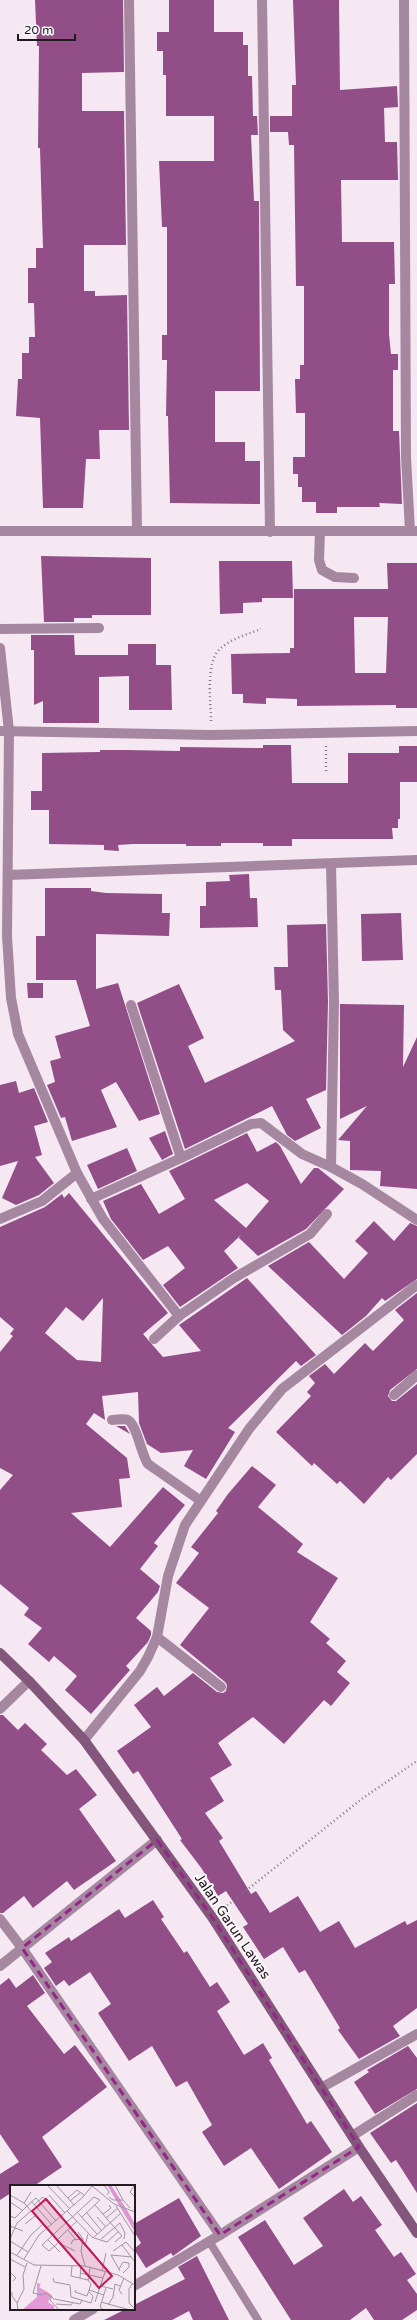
<svg xmlns="http://www.w3.org/2000/svg" width="417" height="2320" font-family="'Varela Round',sans-serif">
	<style>
		.building { fill: #914e87; fill-rule: evenodd }
		.lines { fill: none; stroke-linecap: round; stroke-linejoin: round }
		.path { stroke: #837a81; stroke-width: 2.5; stroke-dasharray: 1 3; stroke-linecap: butt }
		.service { stroke: #a687a0; stroke-width: 8 }
		.minor { stroke: #a687a0; stroke-width: 10 }
		.secondary { stroke: #83567b; stroke-width: 10 }
		.marked { fill: none; stroke: #942688; stroke-width: 3; stroke-dasharray: 8 5; stroke-linejoin: round }
		.labels { text-anchor: middle; stroke-width: 4; stroke-linejoin: round; paint-order: stroke }
		.street-label { font-size: 14px; fill: #201b1f; stroke: #fef8fc }
		.inset-road { fill: none; stroke: #a0969e; stroke-width: 1 }
		.view { fill: #c2185b; fill-opacity: 0.15; stroke: #c2185b; stroke-width: 2 }
		.inset-edge { fill: none; stroke: #201b1f; stroke-width: 2 }
	</style>
	<rect width="100%" height="100%" fill="#f5e8f3"/>
	<g class="building">
		<polygon points="35,0 123,0 124,72 82,73 82,111 124,111 126,245 84,245 84,291 95,291 95,296 127,295 129,430 99,430 100,459 86,459 83,508 43,508 40,418 16,416 18,379 22,379 22,353 29,353 29,337 35,337 34,303 28,303 28,268 36,268 36,248 43,248 40,148 38,148 39,46 37,46"/>
		<polygon points="169,0 214,0 214,32 243,32 243,45 248,45 248,76 252,76 253,116 257,116 258,135 251,135 254,201 259,201 260,391 215,391 215,442 245,442 245,461 260,461 260,504 170,503 168,416 166,416 167,360 162,360 162,335 167,335 167,227 162,227 159,161 214,161 214,116 166,116 166,75 163,75 163,51 157,51 157,32 169,32"/>
		<polygon points="293,0 339,0 340,90 397,86 398,107 384,108 385,142 397,142 398,180 341,180 342,242 394,242 395,284 389,284 389,334 391,354 398,354 398,370 393,370 393,431 399,431 402,504 379,503 380,507 337,507 337,513 316,513 316,502 302,502 302,487 298,487 298,474 293,474 293,457 305,457 305,413 296,413 295,379 300,379 300,365 304,365 304,286 296,286 294,145 289,145 288,132 270,132 270,116 292,116 292,85 296,85"/>
		<polygon points="41,556 151,558 151,615 92,615 92,618 74,618 74,622 44,622"/>
		<polygon points="219,561 292,561 293,598 262,598 262,602 243,603 243,613 220,614"/>
		<path d="M387,563H417V708H396V705L297,706V699L266,698V704L243,703V694H232L231,654L290,653V648H294V589H388ZM354,617H388L386,673H355Z"/>
		<polygon points="31,635 74,635 75,655 128,655 128,644 156,644 156,665 171,665 172,710 129,710 129,676 99,677 99,723 43,723 43,701 34,705 34,650 31,650"/>
		<polygon points="263,745 291,745 292,783 348,783 348,753 399,753 399,746 417,746 417,782 400,782 400,819 398,819 398,828 392,828 393,839 292,839 292,846 263,846 263,843 221,843 221,846 186,846 186,844 133,844 118,845 119,851 104,850 104,845 49,844 49,810 31,810 31,791 42,791 42,753 100,752 100,750 127,750 180,751 180,747 263,748"/>
		<polygon points="249,874 250,898 257,898 258,927 200,928 200,906 206,906 206,882 230,881 229,875"/>
		<polygon points="45,888 91,888 91,891 106,893 162,894 162,913 170,913 169,936 96,934 96,989 118,983 160,1114 139,1121 116,1082 101,1090 117,1127 72,1141 65,1117 61,1118 47,1085 55,1082 50,1061 61,1058 55,1036 90,1026 76,980 36,980 36,936 45,936"/>
		<polygon points="401,913 403,960 362,961 361,914"/>
		<polygon points="326,924 328,1002 326,1090 306,1099 321,1128 295,1141 287,1135 272,1106 185,1149 137,1003 179,984 204,1038 188,1046 205,1083 295,1041 283,1030 281,990 275,990 274,967 288,967 287,925"/>
		<polygon points="27,983 43,983 43,998 28,998"/>
		<polygon points="340,1004 404,1005 403,1067 417,1037 417,1189 380,1186 381,1171 350,1170 350,1141 338,1140 367,1106 340,1119"/>
		<polygon points="16,1081 19,1093 34,1088 48,1122 34,1126 42,1155 35,1157 54,1183 39,1195 16,1205 2,1198 18,1161 0,1166 0,1085"/>
		<polygon points="165,1131 173,1154 162,1160 149,1138"/>
		<path d="M247,1133L257,1152L276,1142L280,1146L301,1184L314,1168H318L344,1189L306,1229L258,1256L238,1237L241,1235L224,1251L238,1268L180,1307L163,1285L185,1268L168,1246L143,1260L111,1219L103,1201L141,1184L159,1214L185,1199L169,1171ZM247,1183L269,1201L246,1228L214,1200Z"/>
		<polygon points="127,1148 137,1171 98,1189 87,1165"/>
		<path d="M69,1193L168,1313L143,1334L163,1357L201,1351L179,1325L247,1278L316,1355L301,1366L296,1361L228,1428L235,1432L206,1479L184,1466L193,1450L161,1453L147,1444L139,1423L138,1392L102,1396L105,1420L94,1413L86,1424L127,1458L130,1478L119,1479L122,1507L71,1513L110,1547L163,1487L185,1505L154,1543L158,1546L140,1569L160,1586L158,1592L136,1618L151,1631V1635L148,1642L126,1666L130,1670L91,1714L65,1690L77,1676L54,1656L49,1662L28,1644L42,1628L24,1615L29,1608L0,1584V1490L13,1475L0,1468V1352L13,1336L10,1334L14,1329L0,1317V1227L45,1207L62,1194L64,1198ZM103,1298L101,1362L77,1360L45,1333L66,1307L83,1321Z"/>
		<polygon points="374,1221 394,1241 410,1223 417,1226 417,1279 385,1301 382,1298 366,1316 342,1335 268,1266 309,1242 344,1279 368,1253 355,1241"/>
		<polygon points="417,1293 417,1369 390,1390 388,1396 392,1401 396,1401 417,1384 417,1454 391,1480 388,1477 364,1504 340,1481 337,1484 314,1463 312,1466 276,1432 311,1396 307,1392 315,1383 309,1376 325,1364 334,1374 365,1343 373,1351 404,1320 395,1310"/>
		<polygon points="116,1426 125,1426 130,1434"/>
		<polygon points="252,1466 276,1485 258,1507 303,1544 297,1552 338,1578 310,1622 330,1639 326,1643 346,1661 337,1672 350,1683 331,1706 324,1700 284,1744 253,1717 218,1743 232,1765 210,1778 224,1801 205,1813 223,1838 219,1841 251,1894 256,1891 270,1913 298,1896 320,1932 339,1921 355,1948 405,1921 407,1925 417,1920 417,2008 393,2026 400,2036 359,2059 338,2030 340,2028 305,1970 299,1973 283,1947 264,1959 243,1927 248,1924 226,1891 218,1896 202,1869 180,1840 182,1839 138,1771 133,1774 117,1751 151,1727 134,1705 157,1687 164,1696 193,1673 217,1692 223,1693 226,1691 227,1685 225,1682 180,1645 209,1608 176,1583 199,1553 191,1547 218,1513 216,1511 228,1494"/>
		<polygon points="0,1715 3,1715 18,1730 25,1723 47,1744 41,1750 67,1775 76,1769 97,1795 79,1809 116,1861 74,1890 67,1881 33,1908 24,1896 3,1913 0,1913"/>
		<polygon points="153,1900 164,1917 161,1919 184,1953 187,1951 210,1987 217,1982 230,2002 217,2011 244,2055 263,2043 272,2058 269,2060 307,2124 311,2121 332,2152 279,2189 251,2148 224,2166 202,2132 212,2125 187,2081 176,2087 152,2046 129,2061 98,2013 111,2004 90,1972 69,1986 64,1980 56,1986 44,1968 52,1962 45,1953 69,1937 71,1941 119,1909 125,1918"/>
		<polygon points="33,1975 45,1993 27,2006 64,2054 75,2045 107,2087 42,2137 62,2167 34,2186 11,2186 11,2193 0,2200 0,2174 19,2162 0,2134 0,1985 9,1978 16,1988"/>
		<polygon points="408,2046 417,2058 417,2089 375,2114 354,2082 369,2072 367,2070"/>
		<polygon points="417,2103 417,2193 396,2160 391,2163 370,2133"/>
		<polygon points="344,2189 353,2202 361,2196 382,2225 375,2230 394,2257 401,2252 416,2274 407,2280 417,2294 417,2310 402,2320 374,2320 366,2308 350,2320 291,2320 238,2237 265,2220 294,2265 323,2246 303,2218"/>
		<polygon points="179,2198 201,2236 173,2256 171,2253 146,2268 134,2249 141,2243 134,2231 134,2224"/>
		<polygon points="197,2256 229,2320 193,2320 189,2311 172,2320 104,2320 126,2309 134,2309 134,2305 185,2279 178,2267"/>
	</g>
	<g class="lines">
		<g class="path">
			<path d="M211,721C211,703 205,662 220,649C230,639 248,634 261,629"/>
			<polyline points="326,771 326,746"/>
			<polyline points="224,1908 363,1798 417,1761"/>
		</g>
		<polyline class="service" points="209,2241 258,2320"/>
		<g class="minor">
			<polyline points="129,0 137,531"/>
			<polyline points="262,0 270,532"/>
			<polyline points="404,0 406,457 410,531"/>
			<polyline points="0,531 417,531"/>
			<polyline points="320,531 319,560 322,570 335,577 354,578"/>
			<polyline points="0,629 99,628"/>
			<polyline points="0,648 9,731 7,936 11,998 18,1034 77,1173 103,1219 179,1316 154,1339"/>
			<polyline points="0,731 211,735 417,731"/>
			<polyline points="331,864 334,1002 331,1167"/>
			<polyline points="8,875 417,860"/>
			<polyline points="181,1158 251,1124 261,1123 302,1154 331,1167 362,1184 417,1220"/>
			<polyline points="91,1199 181,1158 131,1005"/>
			<polyline points="0,1219 42,1201 77,1173"/>
			<polyline points="179,1316 234,1278 310,1234 327,1214"/>
			<polyline points="394,1395 417,1375"/>
			<path d="M112,1420C117,1420 124,1418 128,1420C137,1425 141,1454 148,1464L201,1501"/>
			<polyline points="157,1637 221,1687"/>
			<polyline points="0,1709 29,1681"/>
			<polyline points="84,1740 140,1671 148,1657 157,1637 168,1576 185,1525 249,1429 282,1389 417,1285"/>
			<polyline points="0,1919 22,1948 220,2235"/>
			<polyline points="0,1966 157,1840"/>
			<polyline points="321,2088 417,2034"/>
			<polyline points="352,2136 417,2095"/>
			<polyline points="134,2286 220,2235 359,2147"/>
			<polyline points="74,2320 93,2309"/>
		</g>
		<polyline class="secondary" points="0,1653 29,1681 84,1740 212,1917 359,2147 417,2233"/>
	</g>
	<path class="marked" d="M157,1840L212,1917L359,2147L220,2235L22,1948Z"/>
	<g class="labels">
		<g class="street-label">
			<text transform="translate(233 1926) rotate(56)" y="5">Jalan Garun Lawas</text>
		</g>
	</g>
	<g transform="translate(10 2185)">
		<rect width="125" height="125" fill="#f5e8f3"/>
		<path d="M27,98L31,99L29,102L42,110L38,117L44,121V125H12L27,112Z" fill="#e299d6"/>
		<path d="M97,0H101L117,25L125,39V47Z" fill="#dd94d0"/>
		<path class="inset-road" d="M46,0L64,20M81,0L104,19L125,27M94,0L99,7L97,10M105,0L113,15M125,0L120,7L125,12M38,1L59,23M21,7L14,18L51,59L65,66M0,10L14,18M39,10L55,28M99,12L103,15H113L120,23M58,13L67,5L74,10M21,16L42,40M60,16L71,7M0,17L12,25M24,20L33,12L51,32M85,20L112,51L105,57M17,21L26,13L46,36M106,21L125,51M57,26L83,53L111,28M68,28L87,49M77,28L91,45M93,29L101,23L99,20M0,31L5,33L17,21M87,32L96,42M96,33L108,23M15,39L25,31M0,41L13,46M58,45L66,55M68,47L73,54L71,66L75,81M84,53L97,57L108,47M0,54L7,38L21,26M91,54L110,38L115,48L114,54M38,55L50,67M47,55L67,36M0,56L18,67M49,57L39,66L32,60L84,12L90,15L72,32M61,59L63,55L73,54M112,60L125,77M75,61L78,49M103,66L116,57L125,67M0,67L24,80L75,81L108,90L125,100M7,70L21,50L33,39M0,74L15,82M14,74L29,50L73,12L82,1M31,81L23,108L31,110L36,108L44,114L70,119L72,115M62,81L61,91L78,95M109,84L113,77L119,78V82L113,88M92,86L96,68M110,86L101,70L122,72M0,87L6,93L3,96M70,88L93,93M43,93L44,97L60,100L61,112L81,118L83,111L78,106M70,93L71,81M122,99L119,104V118L125,124M91,101L103,104M66,105L65,107L77,111L81,99L78,95L80,83M79,105L94,110M2,107V111L7,118M112,109L109,105L114,93M42,111L40,115L49,125M85,117L95,87M91,117L120,125M46,119L61,120L63,117M98,120L103,112L105,99L110,101M8,125L7,118L14,104L13,90L17,78M94,125L90,122L96,103"/>
		<path class="view" d="M36,14L102,91L89,103L22,26Z"/>
		<rect width="125" height="125" class="inset-edge"/>
	</g>
	<path d="M18 34v6h57v-6" fill="none" stroke="#201b1f" stroke-width="2"/>
	<text x="24" y="34" font-size="12" fill="#201b1f" stroke="#fef8fc" stroke-width="3" paint-order="stroke">20 m</text>
</svg>
